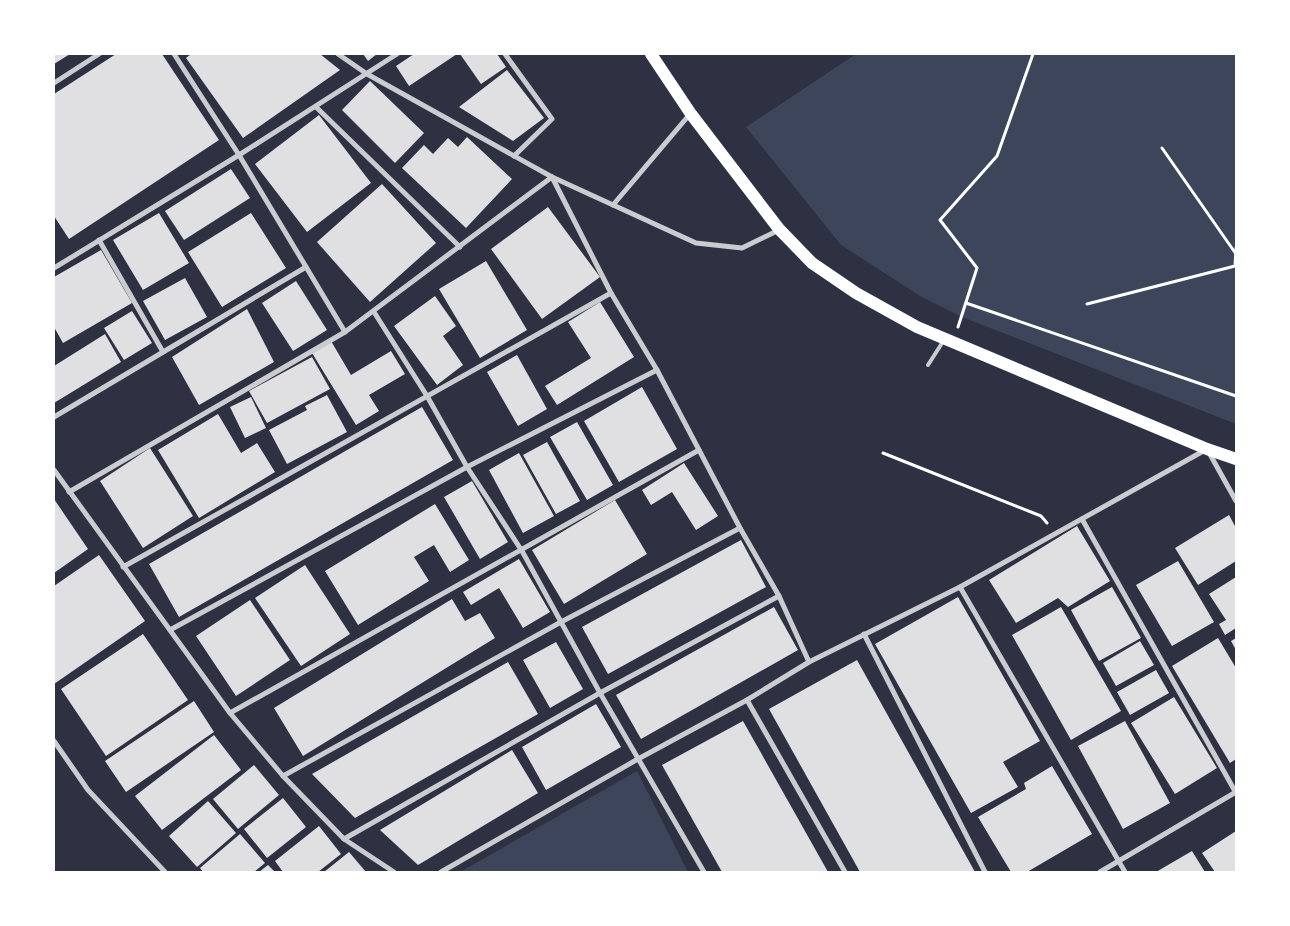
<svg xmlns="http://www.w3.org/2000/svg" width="1290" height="926" font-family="Helvetica,sans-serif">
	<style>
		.green { fill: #3c4559 }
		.building { fill: #e0e0e3 }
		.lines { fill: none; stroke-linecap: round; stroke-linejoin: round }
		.path { stroke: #fff; stroke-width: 3 }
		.service { stroke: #caccd0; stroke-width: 4 }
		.minor { stroke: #caccd0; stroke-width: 5 }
		.primary { stroke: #fff; stroke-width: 12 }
	</style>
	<rect width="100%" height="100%" fill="#2d3142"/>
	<g class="green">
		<polygon points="856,54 1236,54 1236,424 962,317 920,296 841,245 746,127"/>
		<polygon points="637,771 688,872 460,872"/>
	</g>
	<g class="building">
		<polygon points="54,54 70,54 54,64"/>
		<polygon points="116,54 162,54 219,140 69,239 54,216 54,94"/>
		<polygon points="191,54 320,54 340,70 243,138 186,58"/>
		<polygon points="363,54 377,54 368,61"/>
		<polygon points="414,54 457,54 409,86 396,66"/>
		<polygon points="460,54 497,54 506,67 481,84"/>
		<polygon points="507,70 544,118 513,141 459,107"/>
		<polygon points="370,81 424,133 395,163 342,110"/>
		<polygon points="319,115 371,183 307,232 255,164"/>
		<polygon points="467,137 512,179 466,228 402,168 424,145 433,154 448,138 458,147"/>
		<polygon points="231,169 250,198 184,240 165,211"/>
		<polygon points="382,184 436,243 370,302 317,242"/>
		<polygon points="548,207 600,277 542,319 491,249"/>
		<polygon points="159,213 189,263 143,290 113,240"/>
		<polygon points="251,213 286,268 222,307 188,252"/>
		<polygon points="101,250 132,303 63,343 54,327 54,277"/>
		<polygon points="486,261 527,330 480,358 439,289"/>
		<polygon points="185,278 207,317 165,340 143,301"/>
		<polygon points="296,281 327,330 293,351 262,303"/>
		<polygon points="435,296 456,326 443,336 463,365 437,385 394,326"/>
		<polygon points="600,302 634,357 557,405 545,386 591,358 568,322"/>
		<polygon points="247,309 274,362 199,405 172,357"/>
		<polygon points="132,311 152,343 124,360 104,328"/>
		<polygon points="105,334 121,362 54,403 54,366"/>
		<polygon points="331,341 351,375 391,351 405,374 369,395 379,411 356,425 312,353"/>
		<polygon points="517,355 547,409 518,426 487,372"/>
		<polygon points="312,357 330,389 267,423 249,391"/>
		<polygon points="642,387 677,449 619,482 584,421"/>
		<polygon points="327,395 347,432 287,464 269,430 307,410 305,406"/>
		<polygon points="251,397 266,428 245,438 230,407"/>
		<polygon points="422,407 453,460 179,617 149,564"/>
		<polygon points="218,414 241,453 257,443 275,472 199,518 158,450"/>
		<polygon points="577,422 613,485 587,500 550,437"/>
		<polygon points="547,442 580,501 556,514 523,455"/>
		<polygon points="150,448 193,516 143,548 100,481"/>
		<polygon points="519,453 554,516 523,533 489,470"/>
		<polygon points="684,463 718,516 696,530 672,492 651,505 642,490"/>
		<polygon points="472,481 508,542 480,559 444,497"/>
		<polygon points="54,499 88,549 54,573"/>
		<polygon points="615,500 647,554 564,604 532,550"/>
		<polygon points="435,504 469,560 450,572 434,545 414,557 429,581 358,625 325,571"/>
		<polygon points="1229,515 1236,528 1236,561 1198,585 1175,548"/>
		<polygon points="1077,526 1110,581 1068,607 1058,598 1016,623 989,580"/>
		<polygon points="741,540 766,587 608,674 582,627"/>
		<polygon points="99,555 145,621 54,684 54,586"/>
		<polygon points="519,559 550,612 523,628 499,588 471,605 463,592"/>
		<polygon points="1178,561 1214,622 1172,646 1136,585"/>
		<polygon points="305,565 350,634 301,666 255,598"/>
		<polygon points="1236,577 1236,628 1225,635 1219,624 1226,620 1209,594"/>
		<polygon points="1112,587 1141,638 1099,661 1071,610"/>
		<polygon points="958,597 1040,741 1003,762 1018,787 971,813 875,644"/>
		<polygon points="452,599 465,621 480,613 495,638 303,756 274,708"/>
		<polygon points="250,600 290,660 236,696 196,636"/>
		<polygon points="774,607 798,650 641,739 616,695"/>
		<polygon points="1061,607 1121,711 1071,740 1012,635"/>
		<polygon points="143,634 188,700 106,756 61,689"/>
		<polygon points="1218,638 1236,668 1236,759 1230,763 1172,666"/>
		<polygon points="1236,638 1236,650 1231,641"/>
		<polygon points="1140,641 1154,665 1116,686 1103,663"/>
		<polygon points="556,642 583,689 550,708 523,660"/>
		<polygon points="857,660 975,872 860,872 769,709"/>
		<polygon points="508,662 538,714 355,818 312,774"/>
		<polygon points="1156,670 1169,693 1130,715 1117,692"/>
		<polygon points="1174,697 1217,768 1175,794 1131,723"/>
		<polygon points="194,701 214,732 126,792 105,761"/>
		<polygon points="596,704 621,747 546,790 522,747"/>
		<polygon points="743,721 828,872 722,872 662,765"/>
		<polygon points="1125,721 1170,803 1123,829 1078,746"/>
		<polygon points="214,735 241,770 162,830 135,796"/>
		<polygon points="512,750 538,793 418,865 380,830"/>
		<polygon points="254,765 279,795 238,829 213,799"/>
		<polygon points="1052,766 1092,834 1027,872 1011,872 978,817 1026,789 1024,783"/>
		<polygon points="283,798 306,827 267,858 244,829"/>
		<polygon points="208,801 236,833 197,867 169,836"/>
		<polygon points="319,826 341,854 318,872 283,872 275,861"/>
		<polygon points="1236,831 1236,872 1215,872 1202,853"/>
		<polygon points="240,834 265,863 254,872 203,872 200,868"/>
		<polygon points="1192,851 1205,872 1156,872"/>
		<polygon points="349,852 366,872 324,872"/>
		<polygon points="268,865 275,872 259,872"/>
	</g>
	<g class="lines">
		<g class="path">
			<polyline points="1162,148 1236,254"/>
			<polyline points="966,303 1236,396"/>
			<polyline points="1087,304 1235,266 1236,248"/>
			<polyline points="958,327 977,268 940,220 997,156 1033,54"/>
			<polyline points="883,453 1041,516 1047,523"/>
		</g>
		<polyline class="service" points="928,365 944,340"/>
		<g class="minor">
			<polyline points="174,54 239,155 345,332"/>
			<polyline points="338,54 367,74 552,177 696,243 742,248 779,230"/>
			<polyline points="505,54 552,119 514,156"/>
			<polyline points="54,83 99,54"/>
			<polyline points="316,107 460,247"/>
			<polyline points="613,205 690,114"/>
			<polyline points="99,240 163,352"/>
			<polyline points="54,268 239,155 397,54"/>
			<polyline points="374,312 427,396 467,467 522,551 600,693 704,872"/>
			<polyline points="54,417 306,267"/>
			<polyline points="54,470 230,713 283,776 344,839 394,872"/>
			<polyline points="69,492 345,332 552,177 611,293 657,370 740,528 779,596 809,662"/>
			<polyline points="1082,519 1236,793"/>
			<polyline points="123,567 611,293"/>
			<polyline points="960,587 1125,872"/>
			<polyline points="170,630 467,467 657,370"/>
			<polyline points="864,634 985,872"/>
			<polyline points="747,700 845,872"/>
			<polyline points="230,713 699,450"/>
			<polyline points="54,741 88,790 165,872"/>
			<polyline points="283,776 561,622 740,528"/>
			<polyline points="344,839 600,693 779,596"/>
			<polyline points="441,872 638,759 747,700 809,662 960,587 1207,449 1236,501"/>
			<polyline points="1100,872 1236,792"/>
		</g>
		<polyline class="primary" points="651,54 691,114 779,229 812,263 856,293 917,327 1207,449 1236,459"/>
	</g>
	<rect width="1290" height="926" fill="none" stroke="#ffffff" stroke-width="110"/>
</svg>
